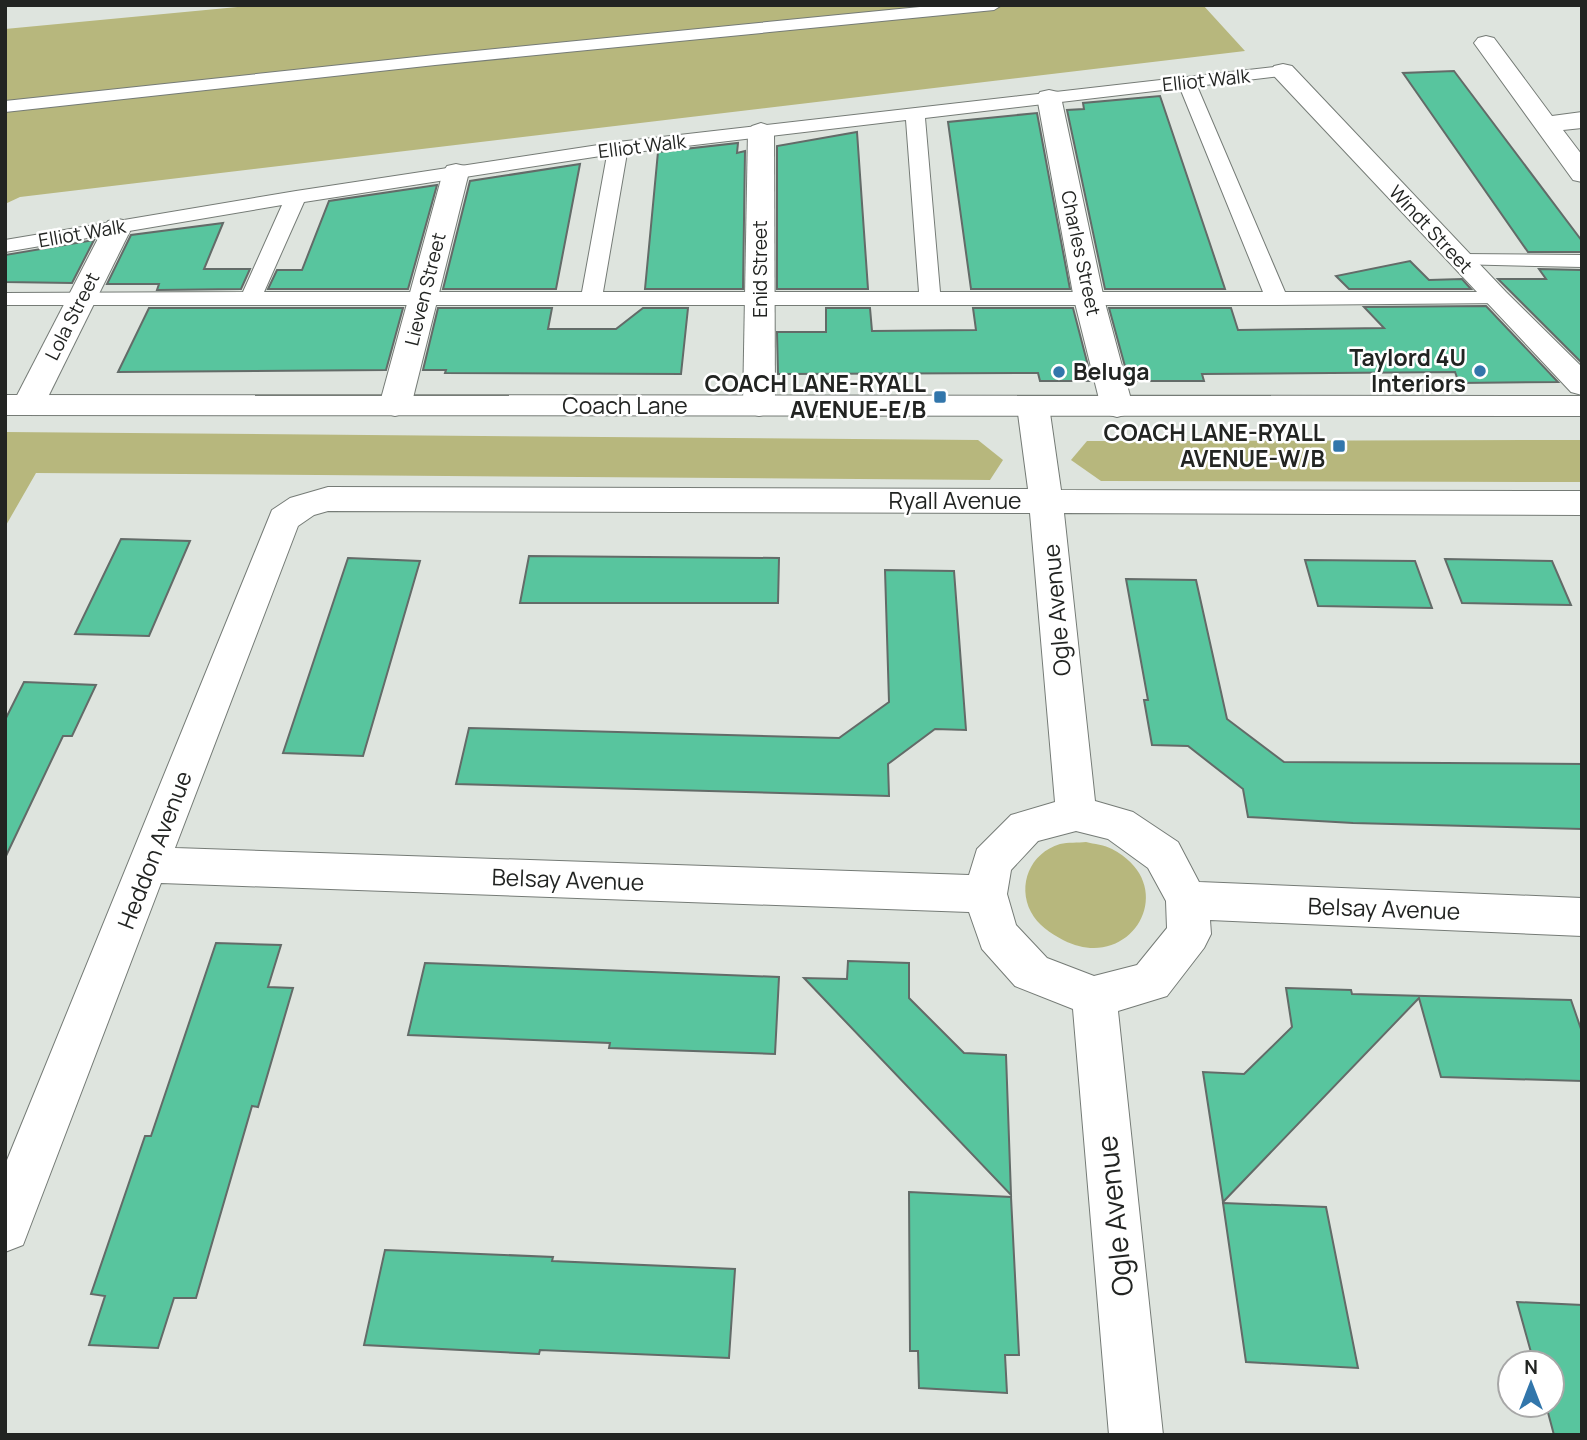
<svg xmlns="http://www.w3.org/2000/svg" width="1587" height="1440" font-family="Manrope,sans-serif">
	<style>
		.green { fill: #b7b77d }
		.building { fill: #58c59e; stroke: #636b68; stroke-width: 2 }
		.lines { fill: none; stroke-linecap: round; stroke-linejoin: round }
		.service-casing { stroke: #757b76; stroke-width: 2 }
		.minor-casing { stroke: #757b76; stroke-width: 2 }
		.tertiary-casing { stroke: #757b76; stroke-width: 2 }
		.service { fill: #fff; fill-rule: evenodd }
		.minor { fill: #fff; fill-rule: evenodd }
		.tertiary { fill: #fff; fill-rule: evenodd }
		.poi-dot { fill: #3276ab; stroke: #fff; stroke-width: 2.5 }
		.labels { text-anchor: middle; stroke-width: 5; stroke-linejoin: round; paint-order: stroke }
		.far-street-label { font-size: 19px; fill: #222422; stroke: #fff }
		.poi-label { font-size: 23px; font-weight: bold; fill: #222422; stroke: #fff; text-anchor: end }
		.street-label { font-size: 23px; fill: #222422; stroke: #fff }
		.near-street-label { font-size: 28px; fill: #222422; stroke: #fff }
	</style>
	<rect width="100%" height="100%" fill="#dee4de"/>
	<g class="green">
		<polygon points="258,5 1203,5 1245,51 20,197 5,204 5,29"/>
		<polygon points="5,432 978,440 1003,460 990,480 36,473 5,527"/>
		<polygon points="1582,440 1582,482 1101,481 1071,460 1087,441"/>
		<path d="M1086,842C1094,844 1105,845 1112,849C1183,886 1131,975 1063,940C1050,933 1038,925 1031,912C1017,885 1030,853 1060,844C1068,842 1078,843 1086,842Z"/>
	</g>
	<g class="building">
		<polygon points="1454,71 1582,241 1582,252 1528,252 1403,73"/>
		<polygon points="1160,96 1209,241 1225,289 1105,289 1067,110 1084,109 1083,103"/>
		<polygon points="1037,113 1070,289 971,289 948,122"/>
		<polygon points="857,132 868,289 777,289 777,146"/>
		<polygon points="738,143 737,153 745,151 743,289 645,289 658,152"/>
		<polygon points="580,164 556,289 443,289 470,181"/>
		<polygon points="437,185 408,289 268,289 277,270 302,270 329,201"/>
		<polygon points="223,223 204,269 250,269 241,289 157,290 159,284 107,284 131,235"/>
		<polygon points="94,240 72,283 5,282 5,255"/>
		<polygon points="1410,261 1429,280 1462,279 1471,289 1349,289 1336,276"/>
		<polygon points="1539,269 1582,270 1582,363 1498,279 1546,279"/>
		<polygon points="1486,306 1558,382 1459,383 1455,372 1202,374 1204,381 1129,381 1109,308 1231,308 1238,330 1384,328 1364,307"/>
		<polygon points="149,308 403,308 386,370 118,372"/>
		<polygon points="438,308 552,308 548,329 616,329 643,308 688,308 681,374 445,373 446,370 423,370"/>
		<polygon points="826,308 870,308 872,331 976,330 973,308 1073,308 1092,381 1040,381 1038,373 778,374 777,332 826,332"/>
		<polygon points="121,539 190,541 149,636 75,634"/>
		<polygon points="529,556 779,558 778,603 520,603"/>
		<polygon points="348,558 420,561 363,756 283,753"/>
		<polygon points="1445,559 1552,561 1571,605 1462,603"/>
		<polygon points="1305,560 1415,561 1432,608 1318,606"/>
		<polygon points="885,570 954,571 966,730 935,729 888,764 889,796 456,784 469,728 839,738 889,702"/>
		<polygon points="1126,579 1196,580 1227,719 1284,762 1582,764 1582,829 1353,823 1248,817 1243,789 1188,746 1152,745 1144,700 1148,700"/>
		<polygon points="24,682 96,685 72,736 63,736 5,858 5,720"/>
		<polygon points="216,943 281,945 268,987 293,988 258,1107 252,1106 196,1298 174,1298 158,1348 89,1345 105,1296 91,1294 145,1136 151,1136"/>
		<polygon points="848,961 909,963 909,998 964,1053 1006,1055 1011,1195 804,978 847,979"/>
		<polygon points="425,963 779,977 775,1054 609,1048 610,1043 408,1035"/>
		<polygon points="1286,988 1351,990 1352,994 1571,1000 1582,1032 1582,1081 1441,1077 1419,998 1223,1202 1203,1072 1244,1074 1292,1027"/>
		<polygon points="909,1192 1011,1197 1019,1355 1005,1355 1007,1393 919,1388 918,1351 910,1351"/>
		<polygon points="1223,1203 1326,1207 1358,1368 1246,1362"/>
		<polygon points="385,1250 553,1257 552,1261 735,1269 729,1358 540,1350 539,1354 364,1345"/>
		<polygon points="1517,1302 1582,1305 1582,1435 1554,1435 1546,1405 1552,1405 1552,1363 1534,1363"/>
	</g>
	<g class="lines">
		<defs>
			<g id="service">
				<polygon points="940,5 1002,5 994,10 435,65 5,112 5,101 435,55"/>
				<path d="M1283,66L1289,67L1292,71L1289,75L1197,86L1285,292H1496L1504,293L1507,298L1504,303L1277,305H5V293L243,292L282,205L5,252V240L296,191L618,142ZM1180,88L1263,292H940L925,118ZM906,120L919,292H603L627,153ZM607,155L582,292H264L304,202Z"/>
				<polygon points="1461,254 1582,255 1582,267 1454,264 1451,260 1454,256"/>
			</g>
			<g id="minor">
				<polygon points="1486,36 1494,38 1552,116 1582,112 1582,128 1563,130 1582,155 1582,182 1573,180 1474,43 1478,38"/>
				<polygon points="1283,64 1292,66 1506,292 1582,367 1582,395 1571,392 1274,76 1271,71 1274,66"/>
				<polygon points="1049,90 1058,92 1061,97 1104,299 1133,407 1128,414 1117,417 1106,414 1101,407 1074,299 1037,97 1040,92"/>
				<polygon points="761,123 770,126 774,131 775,406 770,413 759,416 748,413 743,406 748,131 752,126"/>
				<polygon points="456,164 465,166 469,172 411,406 406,413 395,416 384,413 379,406 443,172 447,166"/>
				<polygon points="118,219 128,221 132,227 44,405 39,412 28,415 17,412 12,405 104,227 108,221"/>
				<path d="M1033,396L1044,399L1049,406L1061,490L1582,491V515L1064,513L1095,801L1133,812L1178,842L1199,882L1582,898V936L1210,920L1211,934L1204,948L1167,996L1118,1011L1163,1435H1109L1073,1009L1015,986L982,949L969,912L161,883L23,1245L5,1252V1165L272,510L290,498L328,487L1028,489L1017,406L1022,399ZM328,511L1030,513L1055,802L1011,815L977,849L969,875L175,848L298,526L314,515ZM1076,831L1108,839L1148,868L1166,901L1167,928L1137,965L1094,976L1047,958L1016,925L1007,894L1011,870L1038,841Z"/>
			</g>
			<polygon id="tertiary" points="5,395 1582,396 1582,416 5,415"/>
		</defs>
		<use href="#service" class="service-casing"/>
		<use href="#minor" class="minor-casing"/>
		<use href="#tertiary" class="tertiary-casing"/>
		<use href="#service" class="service"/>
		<use href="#minor" class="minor"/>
		<use href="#tertiary" class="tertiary"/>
	</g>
	<g class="poi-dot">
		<circle cx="1480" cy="371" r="7"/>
		<circle cx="1059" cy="372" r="7"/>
		<rect x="933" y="390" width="14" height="14" rx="3.5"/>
		<rect x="1332" y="439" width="14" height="14" rx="3.5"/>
	</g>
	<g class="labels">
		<g class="far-street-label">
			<text transform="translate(1206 80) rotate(-6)" y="7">Elliot Walk</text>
			<text transform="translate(642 146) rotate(-7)" y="7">Elliot Walk</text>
			<text transform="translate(1431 229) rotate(47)" y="7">Windt Street</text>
			<text transform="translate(82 233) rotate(-10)" y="7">Elliot Walk</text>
			<text transform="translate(1081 253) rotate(78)" y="7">Charles Street</text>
			<text transform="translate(760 269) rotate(-90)" y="7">Enid Street</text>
			<text transform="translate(425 289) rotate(-76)" y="7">Lieven Street</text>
			<text transform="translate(72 316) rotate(-63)" y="7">Lola Street</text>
		</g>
		<g class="poi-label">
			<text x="1466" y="366">Taylord 4U<tspan x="1466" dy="26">Interiors</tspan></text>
			<text x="1073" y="380" text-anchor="start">Beluga</text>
			<text x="926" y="392">COACH LANE-RYALL<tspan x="926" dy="26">AVENUE-E/B</tspan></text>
			<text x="1325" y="441">COACH LANE-RYALL<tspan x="1325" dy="26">AVENUE-W/B</tspan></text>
		</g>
		<g class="street-label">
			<text x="625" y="414">Coach Lane</text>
			<text x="955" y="509">Ryall Avenue</text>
			<text transform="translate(1057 610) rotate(-95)" y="8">Ogle Avenue</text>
			<text transform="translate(155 850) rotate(-69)" y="8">Heddon Avenue</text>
			<text transform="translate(568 880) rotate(2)" y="8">Belsay Avenue</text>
			<text transform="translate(1384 909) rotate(2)" y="8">Belsay Avenue</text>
		</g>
		<g class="near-street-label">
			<text transform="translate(1115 1216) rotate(-96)" y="10">Ogle Avenue</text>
		</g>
	</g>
	<rect width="1587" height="1440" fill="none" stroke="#222422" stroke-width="14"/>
	<g transform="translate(1531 1384)"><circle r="33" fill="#ffffff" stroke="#a7a7a7" stroke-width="2"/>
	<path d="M0-5L12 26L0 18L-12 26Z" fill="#3276ab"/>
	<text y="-10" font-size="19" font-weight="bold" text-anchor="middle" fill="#222422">N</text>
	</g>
</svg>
